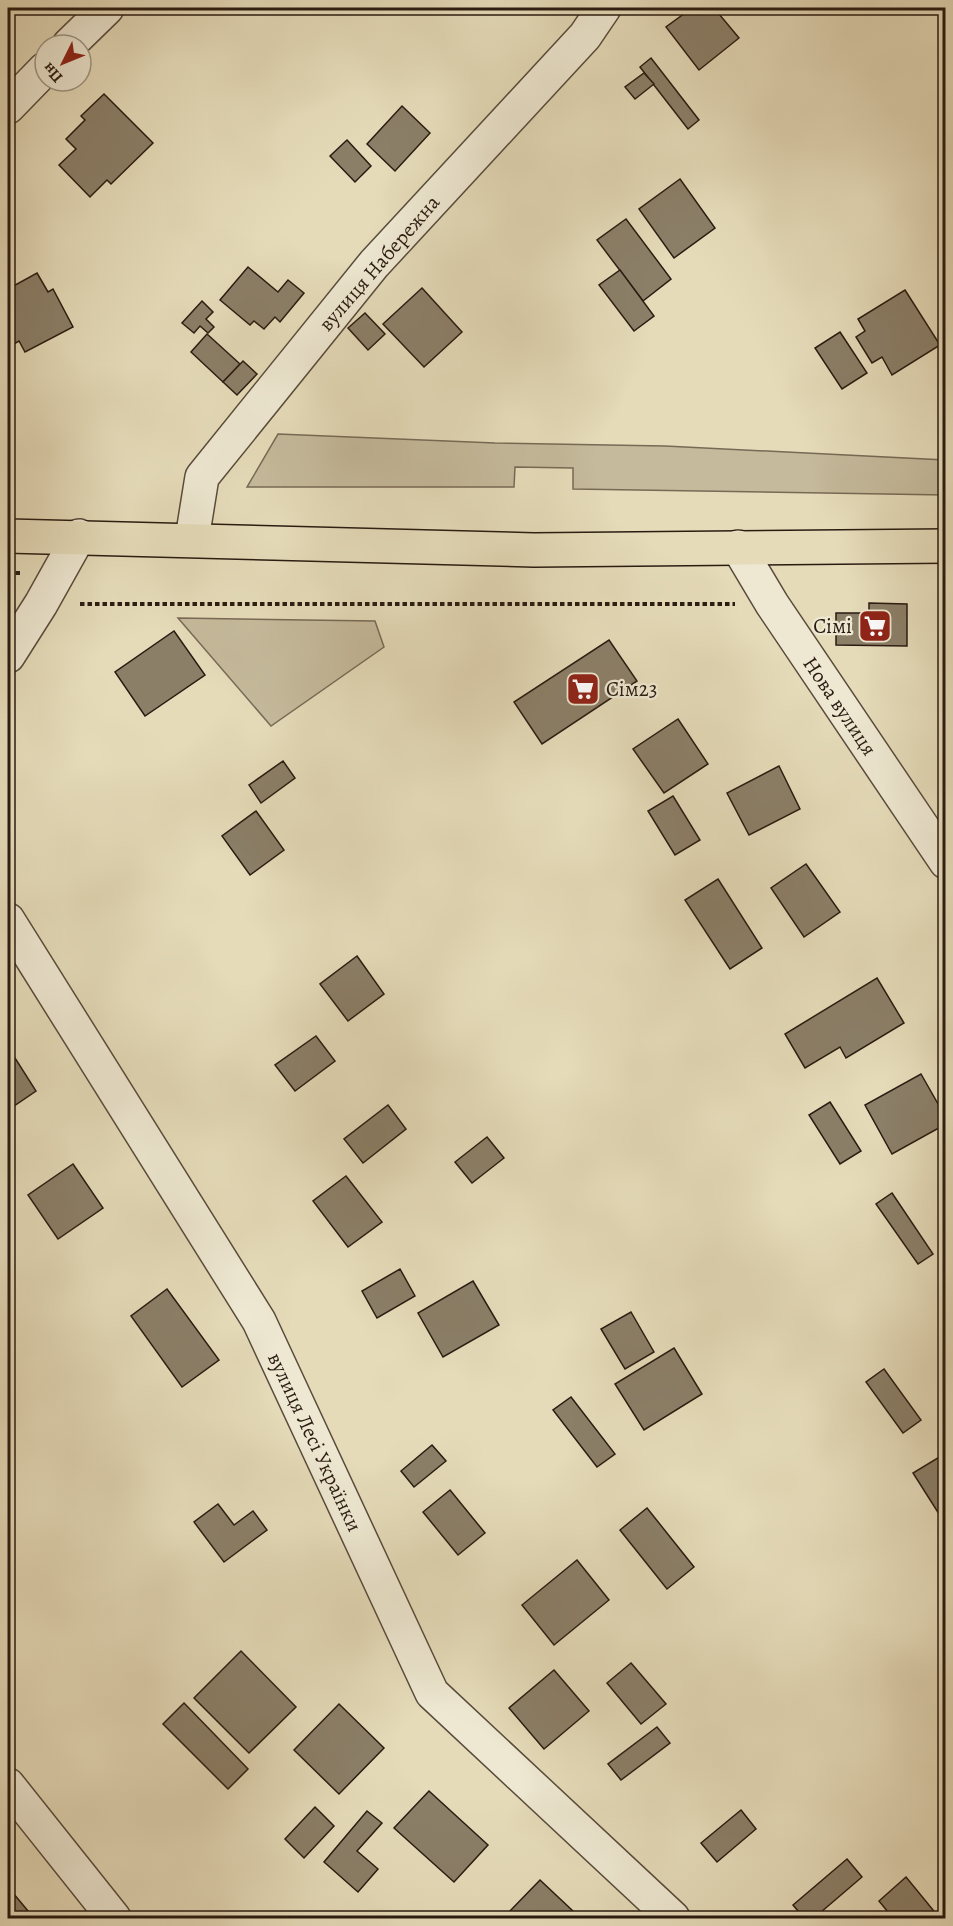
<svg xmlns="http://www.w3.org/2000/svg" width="953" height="1926" font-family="Alegreya,serif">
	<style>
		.green { fill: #c5ba9c; stroke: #786a56; stroke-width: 1.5 }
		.building { fill: #8b7f68; stroke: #2a1b11; stroke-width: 1.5 }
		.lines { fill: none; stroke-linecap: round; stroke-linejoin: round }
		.minor-casing { stroke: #594b3b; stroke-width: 36 }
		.major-casing { stroke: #2a1b11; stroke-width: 36 }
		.path { stroke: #2a1b11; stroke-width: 4; stroke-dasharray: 4.5 3; stroke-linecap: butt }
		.minor { stroke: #eee8d2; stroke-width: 33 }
		.major { stroke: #e5dbb9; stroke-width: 33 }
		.labels { text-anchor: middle; stroke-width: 4.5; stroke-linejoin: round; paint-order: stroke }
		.street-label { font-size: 21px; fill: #2a1b11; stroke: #eee8d2 }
		.poi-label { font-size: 21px; fill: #2a1b11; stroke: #eee8d2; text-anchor: end }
	</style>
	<rect width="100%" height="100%" fill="#e5dbb9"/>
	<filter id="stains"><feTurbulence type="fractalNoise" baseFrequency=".00333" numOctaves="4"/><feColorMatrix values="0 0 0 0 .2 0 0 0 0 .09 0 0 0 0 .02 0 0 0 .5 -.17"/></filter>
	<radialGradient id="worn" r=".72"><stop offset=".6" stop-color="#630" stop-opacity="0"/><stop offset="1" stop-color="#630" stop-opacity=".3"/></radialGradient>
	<g class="green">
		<polygon points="278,434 495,443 665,446 945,460 945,495 573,489 573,468 515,467 514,487 247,487"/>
		<polygon points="178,618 375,621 384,647 271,726"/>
	</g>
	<g class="building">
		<polygon points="692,8 714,8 739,38 699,70 666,27"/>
		<polygon points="651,58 699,120 688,129 640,67"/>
		<polygon points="644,73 654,84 635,99 625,87"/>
		<polygon points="104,94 153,143 111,184 107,180 90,197 59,165 76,149 66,139 85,120 81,116"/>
		<polygon points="402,106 430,133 395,171 367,144"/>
		<polygon points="347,140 371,166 355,182 330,156"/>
		<polygon points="680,179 715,228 674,258 639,209"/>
		<polygon points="626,219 671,279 643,301 597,240"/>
		<polygon points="248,267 278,292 288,280 304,293 280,322 275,317 264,329 254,321 250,325 220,300"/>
		<polygon points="620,270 654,316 634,331 599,285"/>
		<polygon points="37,273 48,292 53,289 73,327 25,352 19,341 14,344 8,332 8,313 11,311 8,305 8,289"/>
		<polygon points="422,288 462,332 424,367 383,324"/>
		<polygon points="905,290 940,345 892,375 882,357 872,363 856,337 865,331 858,319"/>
		<polygon points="202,301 213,312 206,319 214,327 208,333 200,326 194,333 182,323"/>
		<polygon points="365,313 385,334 368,350 348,328"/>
		<polygon points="840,332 867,373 842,389 815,348"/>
		<polygon points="207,334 240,364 223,382 191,352"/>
		<polygon points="243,361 257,374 237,395 223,382"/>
		<polygon points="869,603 907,604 907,646 836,645 836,613 869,613"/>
		<polygon points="174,631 205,675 145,716 115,672"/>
		<polygon points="609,640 637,681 542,744 514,702"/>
		<polygon points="678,719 708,764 664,793 633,749"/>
		<polygon points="283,761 295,778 261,803 249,785"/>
		<polygon points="779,766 800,809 749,835 727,793"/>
		<polygon points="673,796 700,840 675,855 648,811"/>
		<polygon points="256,811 284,850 250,875 222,836"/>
		<polygon points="806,864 840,912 804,937 771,888"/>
		<polygon points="718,879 762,948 730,969 685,900"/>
		<polygon points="357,956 384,994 348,1021 320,984"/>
		<polygon points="877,978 904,1023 846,1058 840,1047 805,1068 785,1034"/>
		<polygon points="316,1036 335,1061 295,1091 275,1065"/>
		<polygon points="8,1047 36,1091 8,1110"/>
		<polygon points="921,1074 946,1118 946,1124 892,1154 865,1105"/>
		<polygon points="830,1102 861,1151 840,1164 809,1115"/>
		<polygon points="388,1105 406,1129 363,1163 344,1139"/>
		<polygon points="487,1137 504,1158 472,1183 455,1162"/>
		<polygon points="73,1164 103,1208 58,1239 28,1195"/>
		<polygon points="346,1176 382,1222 348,1247 313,1201"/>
		<polygon points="892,1193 933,1254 918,1264 876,1204"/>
		<polygon points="400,1269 415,1296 377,1318 362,1291"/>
		<polygon points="473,1281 499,1325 443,1357 418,1313"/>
		<polygon points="167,1289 219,1360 182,1387 131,1316"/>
		<polygon points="631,1312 654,1352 625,1369 601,1329"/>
		<polygon points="674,1348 702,1394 644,1430 615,1384"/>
		<polygon points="946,1354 946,1369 940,1357"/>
		<polygon points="884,1369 921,1420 903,1433 866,1382"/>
		<polygon points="571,1397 615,1454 597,1467 553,1410"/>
		<polygon points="432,1445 446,1461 414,1487 401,1471"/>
		<polygon points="941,1456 946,1463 946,1525 913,1473"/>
		<polygon points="450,1490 485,1533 458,1555 423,1512"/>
		<polygon points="218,1504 234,1525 253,1511 267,1530 224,1562 194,1522"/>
		<polygon points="647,1508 694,1567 667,1589 620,1530"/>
		<polygon points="577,1560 609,1600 554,1645 522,1605"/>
		<polygon points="241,1651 296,1707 249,1753 194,1698"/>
		<polygon points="631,1663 666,1704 641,1724 607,1683"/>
		<polygon points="554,1670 589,1711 544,1749 509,1708"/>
		<polygon points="184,1703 248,1769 228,1789 163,1724"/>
		<polygon points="339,1704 384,1748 339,1794 294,1750"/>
		<polygon points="657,1727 670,1743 621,1780 608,1764"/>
		<polygon points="429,1791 488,1845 454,1882 394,1828"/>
		<polygon points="315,1807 334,1826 304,1858 285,1839"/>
		<polygon points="741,1810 756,1829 717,1862 701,1843"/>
		<polygon points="367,1811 382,1823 357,1851 378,1869 358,1892 324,1862"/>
		<polygon points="847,1859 862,1877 814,1918 804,1918 793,1905"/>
		<polygon points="906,1877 938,1916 935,1918 893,1918 879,1901"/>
		<polygon points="540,1880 574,1912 567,1918 514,1918 508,1913"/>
		<polygon points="8,1887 28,1911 19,1918 8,1918"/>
	</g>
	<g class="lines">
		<defs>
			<g id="minor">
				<polyline points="69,45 107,8"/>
				<polyline points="8,107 45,69"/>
				<polyline points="192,539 202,477 374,264 585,36 604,8"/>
				<polyline points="738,547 772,604 946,862"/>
				<polyline points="8,656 41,604 79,536"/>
				<polyline points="8,920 259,1321 432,1693 673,1918"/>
				<polyline points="8,1785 114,1918"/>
			</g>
			<polyline id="major" points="8,536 534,550 946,546"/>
		</defs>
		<use href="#minor" class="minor-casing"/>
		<use href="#major" class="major-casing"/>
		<g class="path">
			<polyline points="8,573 22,573"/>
			<polyline points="80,604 735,604"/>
		</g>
		<use href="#minor" class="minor"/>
		<use href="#major" class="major"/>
	</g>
	<defs>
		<symbol id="supermarket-square" viewBox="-11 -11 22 22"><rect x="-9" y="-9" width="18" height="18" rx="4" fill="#8f2418" stroke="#eee8d2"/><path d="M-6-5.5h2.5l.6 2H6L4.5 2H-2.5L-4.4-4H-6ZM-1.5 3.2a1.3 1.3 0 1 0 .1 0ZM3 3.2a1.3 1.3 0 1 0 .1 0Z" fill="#fff"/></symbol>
	</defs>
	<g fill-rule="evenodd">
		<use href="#supermarket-square" x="856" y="607" width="38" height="38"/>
		<use href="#supermarket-square" x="564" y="670" width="38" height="38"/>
	</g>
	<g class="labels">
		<g class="street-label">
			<text transform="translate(379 263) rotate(-49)" y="7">вулиця Набережна</text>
			<text transform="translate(840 706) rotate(56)" y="7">Нова вулиця</text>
			<text transform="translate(315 1442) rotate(65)" y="7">вулиця Лесі Українки</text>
		</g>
		<g class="poi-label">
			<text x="852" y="633">Сімі</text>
			<text x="606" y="696" text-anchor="start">Сім23</text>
		</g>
	</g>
	<rect width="953" height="1926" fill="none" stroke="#e5dbb9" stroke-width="30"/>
	<rect x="9" y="9" width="935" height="1908" fill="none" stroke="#2a1b11" stroke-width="3"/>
	<rect x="15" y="15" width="923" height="1896" fill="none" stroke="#2a1b11" stroke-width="1.5"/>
	<g transform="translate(63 63) rotate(227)"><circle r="28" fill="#eee8d2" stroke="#a09685" stroke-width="1.5"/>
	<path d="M0-4.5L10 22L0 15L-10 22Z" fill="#8f2418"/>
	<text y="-9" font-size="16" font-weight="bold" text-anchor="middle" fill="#2a1b11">Пн</text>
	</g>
	<rect width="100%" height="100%" filter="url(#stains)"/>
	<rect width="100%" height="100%" fill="url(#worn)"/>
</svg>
